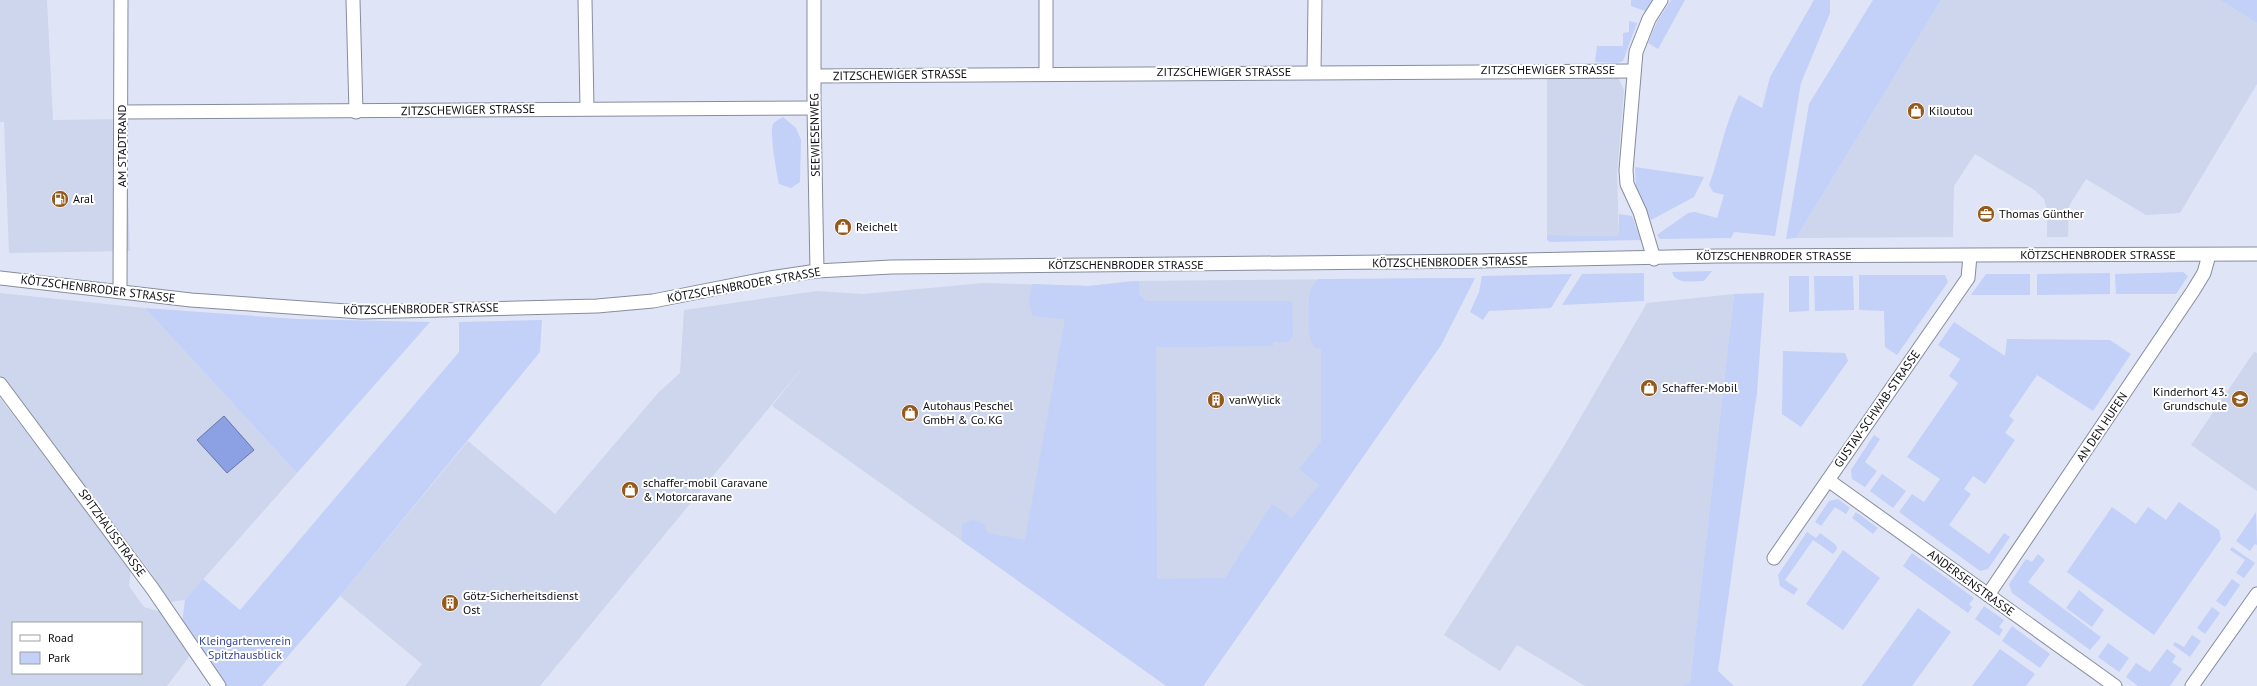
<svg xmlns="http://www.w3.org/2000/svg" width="2257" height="686" font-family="'PT Sans',sans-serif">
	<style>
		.built { fill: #cdd6ed; fill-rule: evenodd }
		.green { fill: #c3d0f8 }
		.water { fill: #8ca1e4; stroke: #6675a6 }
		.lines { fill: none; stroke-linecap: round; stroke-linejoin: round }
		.minor-casing { stroke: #878c9d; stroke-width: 15 }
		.minor { stroke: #fff; stroke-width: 13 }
		.labels { text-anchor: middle; stroke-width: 4; stroke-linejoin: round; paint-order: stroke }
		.street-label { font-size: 12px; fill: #0d0e14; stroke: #fff }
		.poi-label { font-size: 12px; fill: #0d0e14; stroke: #fff; text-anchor: start }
		.park-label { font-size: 12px; fill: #374998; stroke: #fff }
	</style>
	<rect width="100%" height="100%" fill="#dfe5f7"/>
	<g class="built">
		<polygon points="0,0 47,0 53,120 125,119 130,251 9,253 4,122 0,122"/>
		<polygon points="1941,0 2220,0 2257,23 2257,84 2180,213 2146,215 2086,179 2069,206 2068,237 2047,237 2047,210 2044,199 2033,189 1975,154 1954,186 1953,237 1796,238"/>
		<polygon points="1547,78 1619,79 1624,90 1617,174 1619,236 1547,235"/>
		<polygon points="1475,278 1441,345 1203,686 1166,686 772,406 806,363 540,686 405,686 422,664 340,596 468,441 555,514 658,393 680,373 684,310 817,291 863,294 984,283 1089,286 1131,281"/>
		<polygon points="0,293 145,308 297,473 185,600 169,602 152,574 0,375"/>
		<polygon points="1734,294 1690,684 1682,686 1585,686 1517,645 1500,671 1444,635 1557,458 1647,303"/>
		<polygon points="2254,352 2257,353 2257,491 2191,445"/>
		<path d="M0,398L131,569L129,586L144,607L162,612L191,654L167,686H0ZM13,623H141V673H13Z"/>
	</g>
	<g class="green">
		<polygon points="1631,0 1655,0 1651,8 1645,11 1631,6"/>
		<polygon points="1671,0 1685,0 1658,49 1648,43 1657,22"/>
		<path d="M1814,0H1830V13L1801,83L1775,236L1734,232L1731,238L1660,239L1657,235L1688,213L1695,212L1717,218L1724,195L1713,192L1709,185C1720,155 1725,123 1739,95L1762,108L1770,77Z"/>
		<polygon points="1873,0 1941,0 1796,238 1786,239 1809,104"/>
		<polygon points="2220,0 2257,0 2257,23"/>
		<polygon points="1629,21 1637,23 1623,61 1617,63 1595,62 1597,46 1623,46 1623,33 1629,32"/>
		<path d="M783,117L796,128L801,140L800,182L791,188L779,184C777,174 769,132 773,124C775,121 780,119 783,117Z"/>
		<polygon points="1635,167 1704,177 1694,197 1651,220 1636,186"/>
		<polygon points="1619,214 1632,216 1641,240 1550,242 1547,240 1547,235 1619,236"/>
		<path d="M1712,271L1704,281C1694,281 1675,285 1672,272Z"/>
		<polygon points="2183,272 2188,276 2176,294 2116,294 2115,274"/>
		<polygon points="1644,273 1644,301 1562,305 1582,274"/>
		<polygon points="2110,273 2110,294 2037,295 2037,274"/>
		<polygon points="1572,274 1551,308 1489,311 1483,320 1470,312 1479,292 1482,276"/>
		<polygon points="1986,274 2030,274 2030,295 1971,295"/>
		<polygon points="1859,275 1945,275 1948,282 1897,355 1885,347 1884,311 1859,310"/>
		<polygon points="1789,276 1809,276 1809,311 1789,312"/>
		<polygon points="1814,276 1853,276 1854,310 1815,311"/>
		<path d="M1475,278L1441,345L1203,686H1167L962,541V524L973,520L984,524L988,533L1025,540L1065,319L1033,316L1029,304L1032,284L1089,286L1139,281V294L1146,301H1292L1293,335C1290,344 1281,342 1273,342V346L1156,347L1157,579L1225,578L1272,504L1292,518L1319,485L1299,469L1321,442V349L1314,347C1307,339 1307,300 1311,289C1313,285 1315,282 1319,279Z"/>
		<polygon points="1764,293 1757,393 1718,671 1734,686 1682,686 1690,683 1734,294"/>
		<polygon points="145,308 296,319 430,322 297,473"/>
		<polygon points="542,320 540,352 340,596 262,686 225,686 182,624 185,600 203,579 240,610 459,352 459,322"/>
		<polygon points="1954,322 2005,356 2007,339 2110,340 2131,354 2093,411 2037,375 2009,416 2014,420 2005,433 2015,440 1985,484 1973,476 1964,489 1971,494 1949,525 1989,554 2004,533 2010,537 1988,569 1980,571 1899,512 1912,494 1924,502 1940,479 1907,457 1958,383 1949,376 1960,359 1938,345"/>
		<polygon points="1783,351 1845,353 1848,361 1801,427 1782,414"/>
		<polygon points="1874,435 1880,439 1865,462 1877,471 1865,487 1852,479 1851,470"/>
		<polygon points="1882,474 1906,491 1893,508 1870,491"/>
		<polygon points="1838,499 1850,508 1846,514 1835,507 1821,526 1815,522 1829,501"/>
		<polygon points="2179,502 2219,530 2221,539 2154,635 2067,572 2112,507 2136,524 2148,507 2166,520"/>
		<polygon points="1856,512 1878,528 1873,534 1852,518"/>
		<polygon points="2256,512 2257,545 2255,544 2250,551 2236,541"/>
		<polygon points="1807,532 1816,538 1820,533 1836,545 1837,549 1833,554 1813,540 1785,580 1798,589 1794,595 1780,586 1778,575"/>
		<polygon points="2232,547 2255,563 2244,578 2236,573 2245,560 2230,550"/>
		<polygon points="1843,550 1880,578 1843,630 1806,604"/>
		<polygon points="1912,553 1974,598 1969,604 1972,607 1968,613 1903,566"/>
		<polygon points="2038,554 2045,560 2028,582 2101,637 2090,650 2012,593 2009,584 2026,559 2032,562"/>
		<polygon points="2232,579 2240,585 2225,607 2216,601"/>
		<polygon points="2079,590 2104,610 2092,627 2066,608"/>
		<polygon points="1984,606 2004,620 1999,627 2003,630 1999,636 1975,619"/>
		<polygon points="2212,607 2220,613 2205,634 2197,628"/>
		<polygon points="1918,608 1951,632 1912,686 1862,686"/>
		<polygon points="2012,626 2050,654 2040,668 2002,641"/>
		<polygon points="2192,635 2201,641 2190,657 2173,645 2175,642 2184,647"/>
		<polygon points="2108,643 2129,658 2119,672 2098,657"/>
		<polygon points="2000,649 2035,674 2026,686 1972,686"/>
		<polygon points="2167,649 2176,656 2172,662 2182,669 2170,686 2138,686 2126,677 2136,663 2150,672"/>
	</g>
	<polygon class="water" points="224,416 254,450 227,473 197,440"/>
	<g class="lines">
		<defs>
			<g id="minor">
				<polyline points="353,0 356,112"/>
				<polyline points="585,0 587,108"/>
				<polyline points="814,0 814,108 817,271"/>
				<polyline points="1314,72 1315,0"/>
				<polyline points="1046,74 1046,0"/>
				<polyline points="815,76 1633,71"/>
				<polyline points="122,112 814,108"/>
				<polyline points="1654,259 1640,212 1627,184 1626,170 1636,52 1649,19 1661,0"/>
				<polyline points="0,278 191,300 361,312 597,306 653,301 770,278 817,271 891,267 1480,261 1717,256 2257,254"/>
				<polyline points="120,291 121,0"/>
				<polyline points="0,384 152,588 219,686"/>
				<polyline points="1828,480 2115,686"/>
				<polyline points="1774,558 1968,278 1970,256"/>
				<polyline points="1988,595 2193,291 2204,273 2209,255"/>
				<polyline points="2192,686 2257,594"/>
			</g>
		</defs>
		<use href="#minor" class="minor-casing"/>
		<use href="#minor" class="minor"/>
	</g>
	<defs>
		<symbol id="shop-disc" viewBox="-11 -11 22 22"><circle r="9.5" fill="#96591c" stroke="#fff"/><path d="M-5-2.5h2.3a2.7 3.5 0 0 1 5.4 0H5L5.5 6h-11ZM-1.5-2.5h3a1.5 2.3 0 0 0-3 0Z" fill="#fff"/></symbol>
		<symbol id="fuel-disc" viewBox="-11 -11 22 22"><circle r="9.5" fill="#96591c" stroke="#fff"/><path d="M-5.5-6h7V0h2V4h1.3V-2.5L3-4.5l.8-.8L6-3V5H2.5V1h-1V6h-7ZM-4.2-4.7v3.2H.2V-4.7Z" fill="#fff"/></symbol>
		<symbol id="office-disc" viewBox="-11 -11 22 22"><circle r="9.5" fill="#96591c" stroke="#fff"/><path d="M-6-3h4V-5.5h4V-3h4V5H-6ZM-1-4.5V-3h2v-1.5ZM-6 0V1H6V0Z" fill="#fff"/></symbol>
		<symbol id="school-disc" viewBox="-11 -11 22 22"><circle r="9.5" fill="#96591c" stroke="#fff"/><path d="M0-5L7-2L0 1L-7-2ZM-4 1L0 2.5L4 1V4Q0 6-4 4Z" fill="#fff"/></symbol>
		<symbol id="building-disc" viewBox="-11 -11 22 22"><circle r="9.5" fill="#96591c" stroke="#fff"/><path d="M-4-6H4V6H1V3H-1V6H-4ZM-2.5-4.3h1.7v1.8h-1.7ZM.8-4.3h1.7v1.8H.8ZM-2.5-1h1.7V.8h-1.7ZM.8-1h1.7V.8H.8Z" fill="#fff"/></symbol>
	</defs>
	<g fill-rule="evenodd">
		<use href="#shop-disc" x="1906" y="101" width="20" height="20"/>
		<use href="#fuel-disc" x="50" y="189" width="20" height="20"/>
		<use href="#office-disc" x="1976" y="204" width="20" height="20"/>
		<use href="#shop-disc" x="833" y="217" width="20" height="20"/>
		<use href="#shop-disc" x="1639" y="378" width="20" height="20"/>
		<use href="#school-disc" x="2230" y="389" width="20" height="20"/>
		<use href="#building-disc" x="1206" y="390" width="20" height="20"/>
		<use href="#shop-disc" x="900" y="403" width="20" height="20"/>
		<use href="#shop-disc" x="620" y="480" width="20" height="20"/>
		<use href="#building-disc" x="440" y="593" width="20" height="20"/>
	</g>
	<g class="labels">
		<g class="street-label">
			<text x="1548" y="74">ZITZSCHEWIGER STRASSE</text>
			<text x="1224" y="76">ZITZSCHEWIGER STRASSE</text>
			<text transform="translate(900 75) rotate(-1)" y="4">ZITZSCHEWIGER STRASSE</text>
			<text transform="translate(468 110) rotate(-1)" y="4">ZITZSCHEWIGER STRASSE</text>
			<text transform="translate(815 135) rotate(-91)" y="4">SEEWIESENWEG</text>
			<text transform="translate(122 146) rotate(-90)" y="4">AM STADTRAND</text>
			<text x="2098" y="259">KÖTZSCHENBRODER STRASSE</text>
			<text x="1774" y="260">KÖTZSCHENBRODER STRASSE</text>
			<text transform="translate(1450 262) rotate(-1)" y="4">KÖTZSCHENBRODER STRASSE</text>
			<text x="1126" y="269">KÖTZSCHENBRODER STRASSE</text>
			<text transform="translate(744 285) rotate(-10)" y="4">KÖTZSCHENBRODER STRASSE</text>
			<text transform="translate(98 289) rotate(7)" y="4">KÖTZSCHENBRODER STRASSE</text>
			<text transform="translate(421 309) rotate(-1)" y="4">KÖTZSCHENBRODER STRASSE</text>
			<text transform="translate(1877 409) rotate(-55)" y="4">GUSTAV-SCHWAB-STRASSE</text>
			<text transform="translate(2102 427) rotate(-56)" y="4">AN DEN HUFEN</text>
			<text transform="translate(112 533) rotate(54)" y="4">SPITZHAUSSTRASSE</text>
			<text transform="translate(1971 583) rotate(36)" y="4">ANDERSENSTRASSE</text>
		</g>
		<g class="poi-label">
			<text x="1929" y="115">Kiloutou</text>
			<text x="73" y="203">Aral</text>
			<text x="1999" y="218">Thomas Günther</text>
			<text x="856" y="231">Reichelt</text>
			<text x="1662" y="392">Schaffer-Mobil</text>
			<text x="2227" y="396" text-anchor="end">Kinderhort 43.<tspan x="2227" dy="14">Grundschule</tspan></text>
			<text x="1229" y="404">vanWylick</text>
			<text x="923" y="410">Autohaus Peschel<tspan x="923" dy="14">GmbH &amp; Co. KG</tspan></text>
			<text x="643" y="487">schaffer-mobil Caravane<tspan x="643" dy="14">&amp; Motorcaravane</tspan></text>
			<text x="463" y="600">Götz-Sicherheitsdienst<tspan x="463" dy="14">Ost</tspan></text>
		</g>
		<g class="park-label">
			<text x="245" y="645">Kleingartenverein<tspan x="245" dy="14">Spitzhausblick</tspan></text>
		</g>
	</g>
	<rect x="12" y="622" width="130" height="52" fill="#ffffff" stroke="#9e9fa1"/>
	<rect x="20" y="635" width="20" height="6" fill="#ffffff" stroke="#9e9fa1"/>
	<text x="48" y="642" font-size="12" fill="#0d0e14">Road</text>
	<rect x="20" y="652" width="20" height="12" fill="#c3d0f8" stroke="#9e9fa1"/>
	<text x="48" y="662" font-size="12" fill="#0d0e14">Park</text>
</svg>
